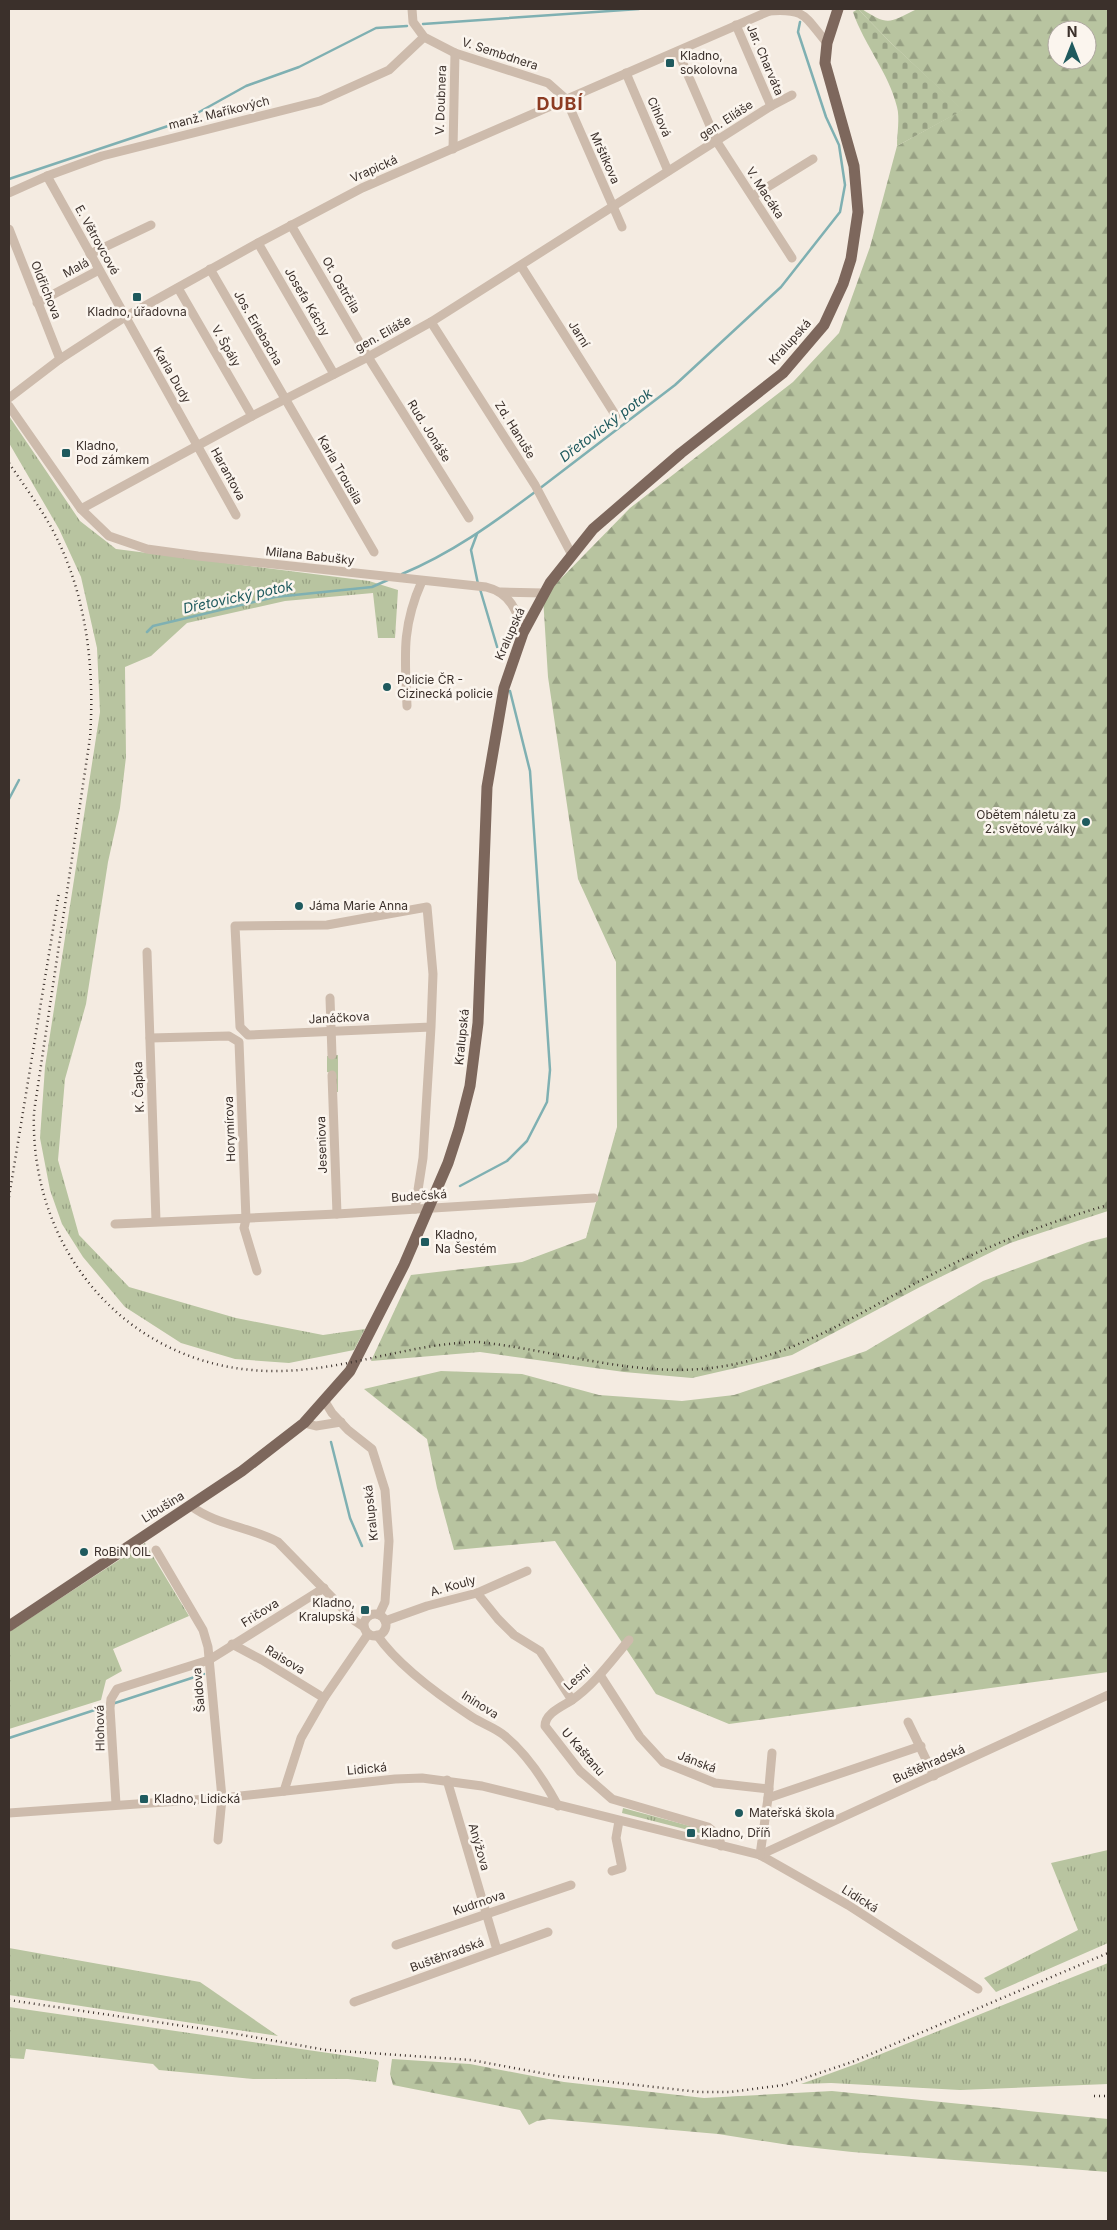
<svg xmlns="http://www.w3.org/2000/svg" width="1117" height="2230" font-family="Inter,sans-serif">
	<style>
		.grass { fill: url(#grass-tufts) }
		.forest { fill: url(#forest-firs); fill-rule: evenodd }
		.cemetery { fill: url(#cemetery-stones) }
		.lines { fill: none; stroke-linecap: round; stroke-linejoin: round }
		.stream { stroke: #7fb0b2; stroke-width: 2.5 }
		.minor { stroke: #cdbbac; stroke-width: 9 }
		.major { stroke: #7d675c; stroke-width: 11 }
		.rail { stroke: #3b302b; stroke-width: 2.5; stroke-dasharray: 1 4; stroke-linecap: butt }
		.poi-dot { fill: #1f5a5e; stroke: #fbf5ee; stroke-width: 2 }
		.labels { text-anchor: middle; stroke-width: 5; stroke-linejoin: round; paint-order: stroke }
		.street-label { font-size: 12px; fill: #3b302b; stroke: #fbf5ee }
		.poi-label { font-size: 12px; fill: #3b302b; stroke: #fbf5ee; text-anchor: start }
		.water-label { font-size: 14px; font-style: italic; fill: #1f5a5e; stroke: #fbf5ee }
		.district-label { font-size: 18px; font-weight: bold; letter-spacing: 1px; fill: #8c3b22; stroke: #fbf5ee }
	</style>
	<defs>
		<pattern id="grass-tufts" width="24" height="20" patternUnits="userSpaceOnUse" patternTransform="scale(1.25)"><rect width="24" height="20" fill="#b8c4a0"/><path d="M3 7l-1-3M5 7V3M7 7l1-3M15 17l-1-3M17 17v-4M19 17l1-3" fill="none" stroke="#97a083"/></pattern>
		<pattern id="forest-firs" width="22" height="20" patternUnits="userSpaceOnUse" patternTransform="scale(1.25)"><rect width="22" height="20" fill="#b8c4a0"/><path d="M5 1l3.5 6h-7zM16 11l3.5 6h-7z" fill="#97a083"/></pattern>
		<pattern id="cemetery-stones" width="16" height="16" patternUnits="userSpaceOnUse" patternTransform="scale(1.25)"><rect width="16" height="16" fill="#b8c4a0"/><path d="M2 7V4a2 2 0 0 1 4 0v3zM10 15v-3a2 2 0 0 1 4 0v3z" fill="#97a083"/></pattern>
	</defs>
	<rect width="100%" height="100%" fill="#f4ebe1"/>
	<g class="grass">
		<polygon points="9,416 80,521 116,549 369,581 398,590 395,638 378,638 373,593 285,601 187,623 151,656 125,667 126,757 120,808 108,862 86,1004 65,1079 58,1160 79,1235 129,1287 236,1318 323,1335 365,1329 354,1350 289,1363 235,1359 181,1343 125,1307 83,1257 62,1224 50,1190 40,1138 45,1067 100,712 97,648 81,577 59,529 9,443"/>
		<polygon points="338,1055 338,1092 335,1092 334,1074 327,1072 327,1056"/>
		<polygon points="145,1543 189,1616 113,1649 122,1671 106,1680 101,1700 9,1729 9,1632"/>
		<polygon points="623,1808 701,1829 700,1833 622,1813"/>
		<polygon points="1108,1850 1108,1943 996,1992 984,1978 1078,1930 1051,1863"/>
		<polygon points="9,1948 200,1982 278,2036 9,1995"/>
		<polygon points="1108,1963 1108,2084 960,2090 831,2083 801,2084 856,2064"/>
		<polygon points="9,2007 377,2060 379,2062 376,2082 348,2079 253,2079 159,2070 153,2064 26,2049 24,2059 9,2058"/>
	</g>
	<g class="forest">
		<path d="M858,9H862C889,27 890,22 917,9H1108V1211L1010,1243L920,1287L792,1355L692,1378L624,1372L480,1352L371,1361L411,1275L522,1262L586,1238L617,1127L616,962L578,879L548,677L543,597L630,508L793,382L839,333L870,247L897,146L962,110L891,43ZM1057,30H1087V60H1057Z"/>
		<polygon points="1108,1237 1108,1672 729,1724 656,1694 555,1541 454,1550 437,1488 427,1439 364,1389 441,1371 522,1374 599,1395 682,1401 734,1395 866,1351 983,1281 1088,1242"/>
		<polygon points="392,2059 470,2064 564,2082 704,2098 832,2091 1108,2119 1108,2172 852,2152 789,2145 718,2134 549,2119 537,2121 529,2125 520,2110 393,2085 390,2074"/>
	</g>
	<path class="cemetery" d="M858,9L891,43L963,110L897,146C897,134 900,118 897,107C889,73 864,45 853,12Z"/>
	<g class="lines">
		<g class="stream">
			<polyline points="423,24 639,9"/>
			<polyline points="9,179 183,121 246,86 299,67 376,28 407,26"/>
			<polyline points="539,489 675,385 781,287 840,212 845,185 839,145 826,117 798,32 800,22"/>
			<polyline points="477,534 471,550 478,584"/>
			<path d="M402,574C452,553 492,524 535,492"/>
			<polyline points="480,589 501,660"/>
			<polyline points="147,632 153,626 275,597 372,587 390,579"/>
			<polyline points="9,799 19,780"/>
			<polyline points="460,1186 507,1161 527,1141 547,1102 550,1070 530,771 510,691"/>
			<polyline points="331,1442 350,1518 362,1546"/>
			<polyline points="112,1704 204,1674"/>
			<polyline points="9,1738 107,1706"/>
		</g>
		<g class="minor">
			<polyline points="412,9 413,22 424,37 455,53 548,83 566,99 622,227"/>
			<path d="M768,11C806,8 804,16 827,43"/>
			<polyline points="736,25 771,106"/>
			<polyline points="678,52 717,142 792,258"/>
			<polyline points="626,73 668,171"/>
			<polyline points="453,149 455,53"/>
			<polyline points="47,176 236,515"/>
			<polyline points="9,193 47,176 102,156 320,101 389,70 424,37"/>
			<polyline points="753,196 813,159"/>
			<polyline points="291,225 368,357 469,518"/>
			<polyline points="9,229 60,359"/>
			<polyline points="258,243 334,374"/>
			<polyline points="90,254 151,225"/>
			<polyline points="521,266 616,416"/>
			<polyline points="210,269 374,552"/>
			<polyline points="178,288 252,416"/>
			<polyline points="37,303 99,270"/>
			<polyline points="431,322 535,485 572,555"/>
			<polyline points="9,398 60,359 125,317 258,243 362,188 774,9"/>
			<path d="M9,406L81,509L109,536L147,549L198,556L486,587C510,593 517,610 523,633"/>
			<polyline points="81,509 252,416 368,357 431,322 771,106 792,95"/>
			<polyline points="501,592 544,593"/>
			<path d="M407,706C405,657 401,628 422,581"/>
			<polyline points="147,952 156,1221"/>
			<polyline points="330,998 332,1055"/>
			<polyline points="150,1038 229,1036 239,1042 246,1219 244,1228 257,1271"/>
			<polyline points="332,1075 337,1214"/>
			<polyline points="415,1209 423,1158 431,1027 433,974 427,907 327,925 235,926 240,1027 248,1035 431,1027"/>
			<polyline points="115,1224 337,1214 594,1198"/>
			<polyline points="324,1400 332,1413 348,1430 372,1449 385,1490 389,1541 385,1602 379,1615"/>
			<polyline points="304,1423 316,1426 341,1422"/>
			<path d="M191,1506C216,1525 250,1527 278,1542L355,1621L364,1627"/>
			<polyline points="156,1550 203,1630 208,1647 222,1798 218,1840"/>
			<polyline points="477,1593 498,1619 514,1635 540,1651 572,1700"/>
			<circle cx="375" cy="1625" r="11"/>
			<polyline points="385,1621 427,1606 477,1593 527,1571"/>
			<path d="M377,1635C399,1667 440,1696 472,1717C483,1724 496,1728 505,1736C528,1755 544,1780 558,1806"/>
			<path d="M629,1640C612,1660 594,1685 572,1700C563,1706 545,1713 545,1726L580,1771L612,1799L708,1827L719,1836L721,1846"/>
			<polyline points="232,1644 262,1660 324,1698"/>
			<polyline points="600,1675 640,1737 663,1762 715,1783 769,1789"/>
			<polyline points="908,1722 934,1776"/>
			<polyline points="447,1780 497,1950"/>
			<polyline points="284,1791 301,1738 324,1698 368,1634"/>
			<polyline points="768,1798 921,1746"/>
			<polyline points="116,1804 110,1708 111,1699 117,1689 209,1660 324,1588"/>
			<polyline points="9,1813 222,1798 395,1779 422,1778 482,1786 760,1855 848,1905 978,1989"/>
			<polyline points="760,1855 1108,1695"/>
			<polyline points="760,1855 768,1798 772,1753"/>
			<polyline points="612,1871 622,1868 616,1838 619,1821"/>
			<polyline points="396,1945 571,1885"/>
			<polyline points="354,2002 548,1932"/>
		</g>
		<polyline class="major" points="9,1626 242,1471 304,1423 350,1371 404,1265 448,1163 459,1129 470,1086 478,1023 487,787 504,688 523,633 550,583 593,529 681,453 783,373 824,325 843,284 851,259 858,212 854,166 825,63 827,43 838,9"/>
		<g class="rail">
			<path d="M9,463C23,484 38,504 51,527C86,591 95,665 90,738L34,1112C29,1255 134,1374 280,1371C347,1370 411,1343 478,1342C555,1350 633,1377 711,1368C794,1358 857,1314 929,1276C986,1246 1046,1223 1108,1205"/>
			<polyline points="9,1197 59,893"/>
			<polyline points="9,2000 231,2033 326,2050 471,2060 557,2076 699,2092 730,2092 784,2085 852,2062 1108,1953"/>
			<polyline points="1094,2096 1108,2096"/>
		</g>
	</g>
	<g class="poi-dot">
		<rect x="665" y="58" width="10" height="10" rx="2.5"/>
		<rect x="132" y="292" width="10" height="10" rx="2.5"/>
		<rect x="61" y="448" width="10" height="10" rx="2.5"/>
		<circle cx="387" cy="687" r="5"/>
		<circle cx="1086" cy="822" r="5"/>
		<circle cx="299" cy="906" r="5"/>
		<rect x="420" y="1237" width="10" height="10" rx="2.5"/>
		<circle cx="84" cy="1552" r="5"/>
		<rect x="360" y="1605" width="10" height="10" rx="2.5"/>
		<rect x="139" y="1794" width="10" height="10" rx="2.5"/>
		<circle cx="739" cy="1813" r="5"/>
		<rect x="686" y="1828" width="10" height="10" rx="2.5"/>
	</g>
	<g class="labels">
		<g class="street-label">
			<text transform="translate(500 54) rotate(18)" y="4">V. Sembdnera</text>
			<text transform="translate(765 60) rotate(67)" y="4">Jar. Charváta</text>
			<text transform="translate(441 100) rotate(-88)" y="4">V. Doubnera</text>
			<text transform="translate(219 113) rotate(-14)" y="4">manž. Maříkových</text>
			<text transform="translate(659 117) rotate(67)" y="4">Cihlová</text>
			<text transform="translate(726 120) rotate(-33)" y="4">gen. Eliáše</text>
			<text transform="translate(605 158) rotate(66)" y="4">Mrštíkova</text>
			<text transform="translate(374 169) rotate(-24)" y="4">Vrapická</text>
			<text transform="translate(765 193) rotate(57)" y="4">V. Macáka</text>
			<text transform="translate(97 240) rotate(61)" y="4">E. Větrovcové</text>
			<text transform="translate(76 268) rotate(-28)" y="4">Malá</text>
			<text transform="translate(341 285) rotate(60)" y="4">Ot. Ostrčila</text>
			<text transform="translate(46 290) rotate(68)" y="4">Oldřichova</text>
			<text transform="translate(307 302) rotate(60)" y="4">Josefa Káchy</text>
			<text transform="translate(258 328) rotate(60)" y="4">Jos. Erlebacha</text>
			<text transform="translate(383 334) rotate(-29)" y="4">gen. Eliáše</text>
			<text transform="translate(579 334) rotate(58)" y="4">Jarní</text>
			<text transform="translate(790 342) rotate(-48)" y="4">Kralupská</text>
			<text transform="translate(226 346) rotate(60)" y="4">V. Špály</text>
			<text transform="translate(172 375) rotate(60)" y="4">Karla Dudy</text>
			<text transform="translate(515 430) rotate(58)" y="4">Zd. Hanuše</text>
			<text transform="translate(429 431) rotate(58)" y="4">Rud. Jonáše</text>
			<text transform="translate(340 470) rotate(60)" y="4">Karla Trousila</text>
			<text transform="translate(228 474) rotate(61)" y="4">Harantova</text>
			<text transform="translate(310 556) rotate(6)" y="4">Milana Babušky</text>
			<text transform="translate(510 634) rotate(-66)" y="4">Kralupská</text>
			<text transform="translate(339 1018) rotate(-3)" y="4">Janáčkova</text>
			<text transform="translate(462 1037) rotate(-84)" y="4">Kralupská</text>
			<text transform="translate(139 1087) rotate(-92)" y="4">K. Čapka</text>
			<text transform="translate(230 1129) rotate(-92)" y="4">Horymírova</text>
			<text transform="translate(322 1145) rotate(-92)" y="4">Jeseniova</text>
			<text transform="translate(419 1196) rotate(-4)" y="4">Budečská</text>
			<text transform="translate(163 1507) rotate(-32)" y="4">Libušina</text>
			<text transform="translate(371 1513) rotate(-96)" y="4">Kralupská</text>
			<text transform="translate(453 1586) rotate(-16)" y="4">A. Kouly</text>
			<text transform="translate(260 1613) rotate(-32)" y="4">Fričova</text>
			<text transform="translate(285 1660) rotate(31)" y="4">Raisova</text>
			<text transform="translate(577 1678) rotate(-42)" y="4">Lesní</text>
			<text transform="translate(199 1690) rotate(-95)" y="4">Šaldova</text>
			<text transform="translate(480 1705) rotate(32)" y="4">Ininova</text>
			<text transform="translate(100 1728) rotate(-91)" y="4">Hlohová</text>
			<text transform="translate(583 1752) rotate(49)" y="4">U Kaštanu</text>
			<text transform="translate(697 1762) rotate(21)" y="4">Jánská</text>
			<text transform="translate(929 1764) rotate(-24)" y="4">Buštěhradská</text>
			<text transform="translate(367 1769) rotate(-5)" y="4">Lidická</text>
			<text transform="translate(479 1847) rotate(74)" y="4">Anýžova</text>
			<text transform="translate(860 1899) rotate(32)" y="4">Lidická</text>
			<text transform="translate(479 1903) rotate(-19)" y="4">Kudrnova</text>
			<text transform="translate(447 1955) rotate(-20)" y="4">Buštěhradská</text>
		</g>
		<g class="poi-label">
			<text x="680" y="60">Kladno,<tspan x="680" dy="14">sokolovna</tspan></text>
			<text x="137" y="316" text-anchor="middle">Kladno, úřadovna</text>
			<text x="76" y="450">Kladno,<tspan x="76" dy="14">Pod zámkem</tspan></text>
			<text x="397" y="684">Policie ČR -<tspan x="397" dy="14">Cizinecká policie</tspan></text>
			<text x="1076" y="819" text-anchor="end">Obětem náletu za<tspan x="1076" dy="14">2. světové války</tspan></text>
			<text x="309" y="910">Jáma Marie Anna</text>
			<text x="435" y="1239">Kladno,<tspan x="435" dy="14">Na Šestém</tspan></text>
			<text x="94" y="1556">RoBiN OIL</text>
			<text x="355" y="1607" text-anchor="end">Kladno,<tspan x="355" dy="14">Kralupská</tspan></text>
			<text x="154" y="1803">Kladno, Lidická</text>
			<text x="749" y="1817">Mateřská škola</text>
			<text x="701" y="1837">Kladno, Dříň</text>
		</g>
		<g class="water-label">
			<text transform="translate(606 425) rotate(-37)" y="5">Dřetovický potok</text>
			<text transform="translate(238 597) rotate(-12)" y="5">Dřetovický potok</text>
		</g>
		<g class="district-label">
			<text x="560" y="110">DUBÍ</text>
		</g>
	</g>
	<rect width="1117" height="2230" fill="none" stroke="#3b302b" stroke-width="20"/>
	<g transform="translate(1072 45)"><circle r="24" fill="#fbf5ee" stroke="#aea6a0"/>
	<path d="M0-4L9 19L0 12L-9 19Z" fill="#1f5a5e"/>
	<text y="-8" font-size="14" font-weight="bold" text-anchor="middle" fill="#3b302b">N</text>
	</g>
</svg>
